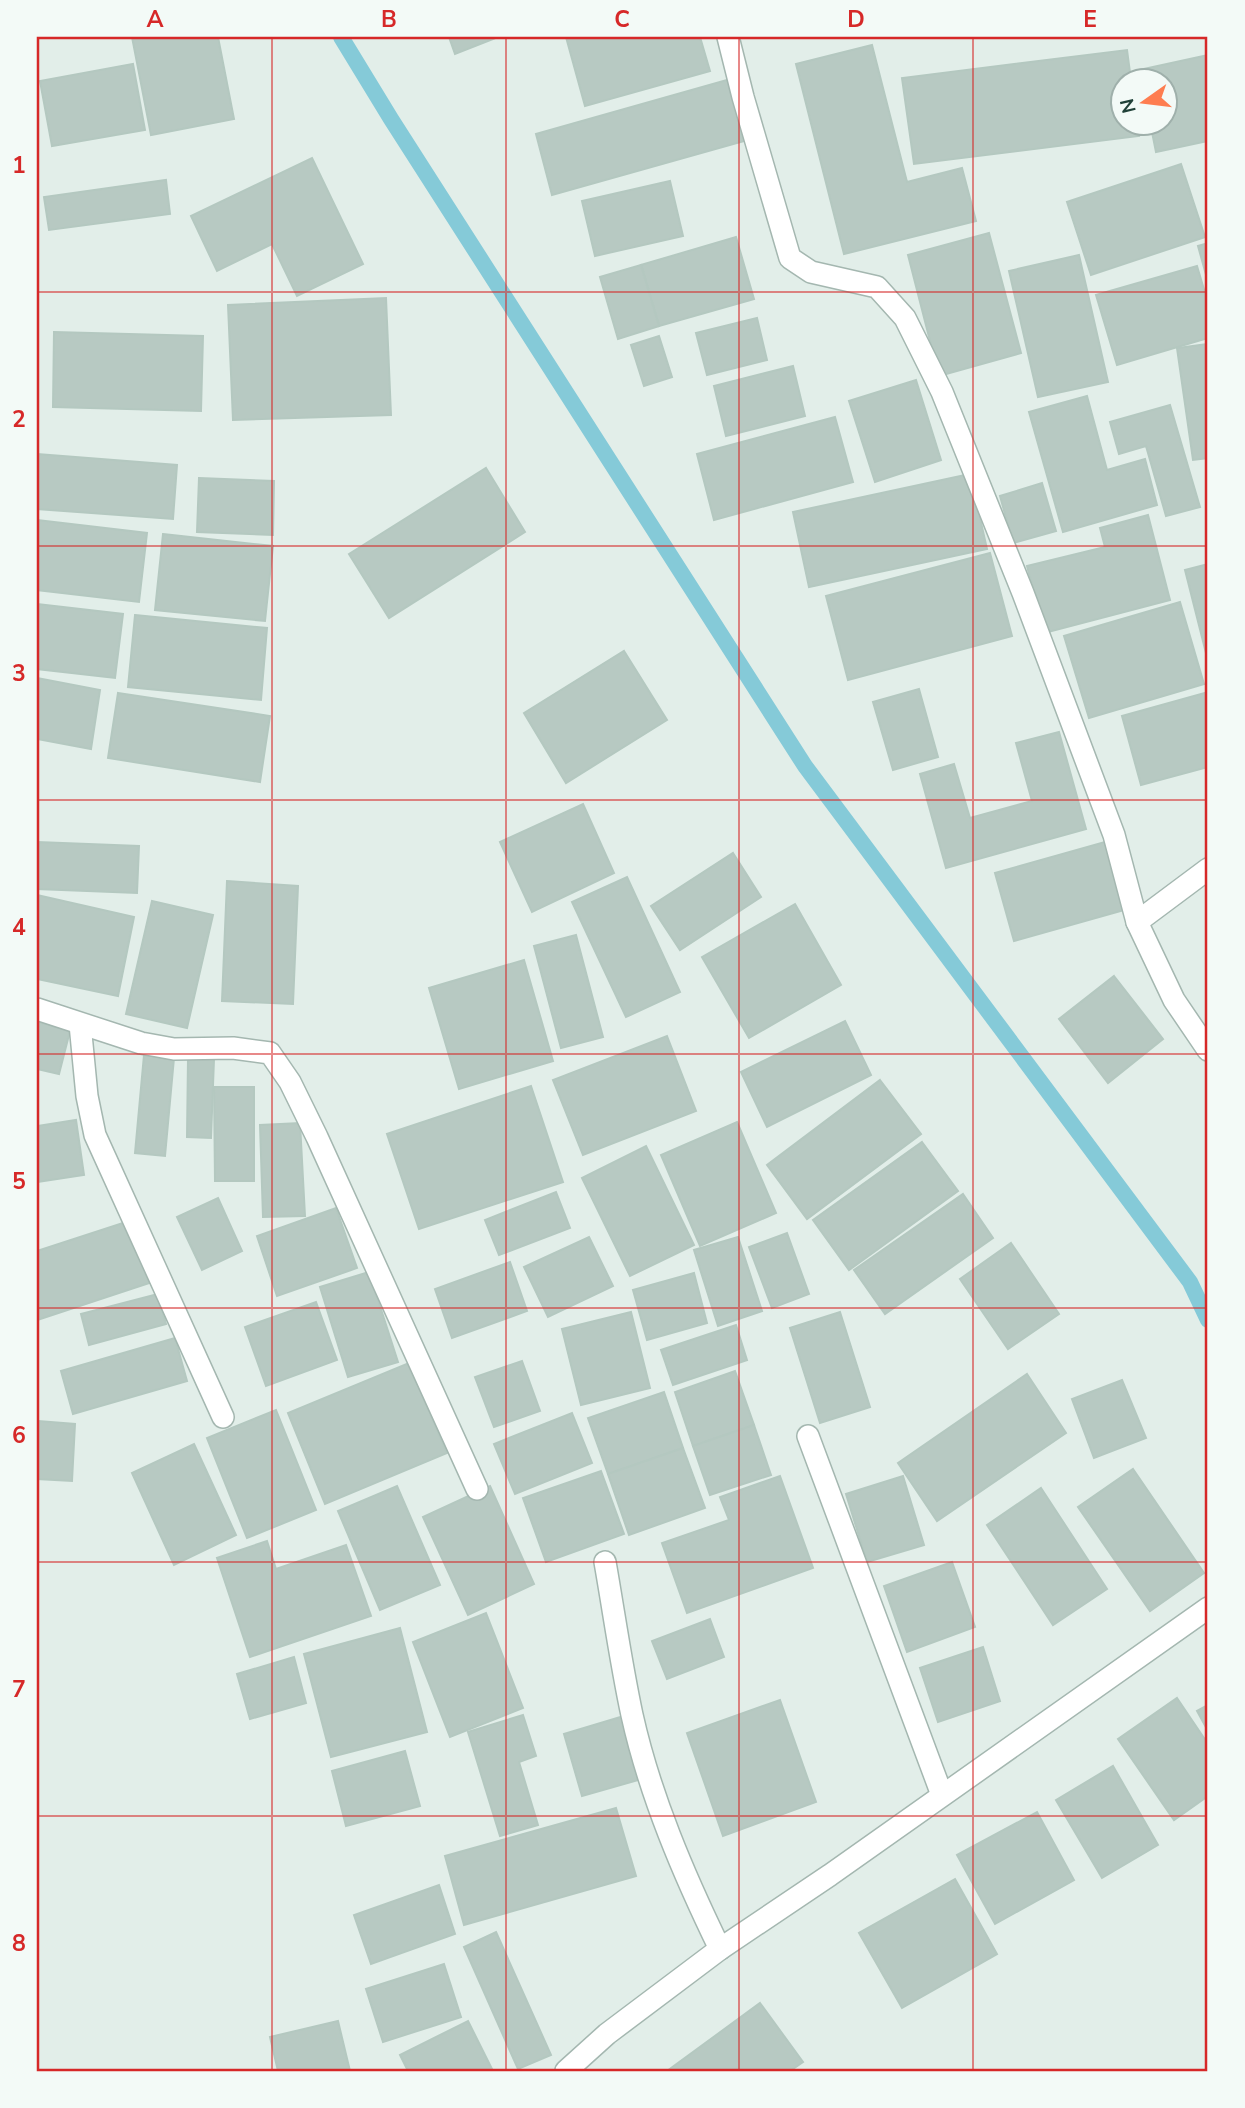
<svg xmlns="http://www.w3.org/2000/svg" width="1245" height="2108" font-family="'Nunito Sans',sans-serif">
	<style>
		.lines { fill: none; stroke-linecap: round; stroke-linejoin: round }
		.stream { stroke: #85cad8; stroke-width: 16 }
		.building { fill: #b7c9c2; stroke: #b4c8c0; stroke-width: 2 }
		.street-casing { stroke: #a4b7b0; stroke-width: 24 }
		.street { stroke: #fff; stroke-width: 21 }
		.grid { fill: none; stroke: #d62828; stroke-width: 2; stroke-opacity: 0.55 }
		.neatline { fill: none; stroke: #d62828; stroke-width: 2.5 }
		.grid-label { font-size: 23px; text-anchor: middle; font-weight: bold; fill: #d62828 }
	</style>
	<rect width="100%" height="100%" fill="#e2eee9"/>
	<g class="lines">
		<polyline class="stream" points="341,37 391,119 805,766 1190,1282 1208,1320"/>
	</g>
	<g class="building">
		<polygon points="132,37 218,37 234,119 151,135"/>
		<polygon points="449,37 498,37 455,54"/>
		<polygon points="566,37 700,37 710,71 585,106"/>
		<polygon points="872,45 907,182 962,168 976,221 844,254 796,64"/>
		<polygon points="1127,50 1131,80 1122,80 1122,122 1137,122 1139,136 914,164 902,78"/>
		<polygon points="1208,55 1208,141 1156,152 1150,122 1164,122 1164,80 1141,80 1139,70"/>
		<polygon points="133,64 145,130 52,146 40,81"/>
		<polygon points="734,78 751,139 552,195 536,134"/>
		<polygon points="312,158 363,264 297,296 272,244 217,271 191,216"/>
		<polygon points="1181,164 1205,237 1091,275 1067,202"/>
		<polygon points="166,180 170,214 49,230 44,197"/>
		<polygon points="670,181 683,236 595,256 582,201"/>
		<polygon points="989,233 1021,353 939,376 908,255"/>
		<polygon points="736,237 754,299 659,326 641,265"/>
		<polygon points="1208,243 1208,282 1198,246"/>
		<polygon points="1079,255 1108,382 1038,397 1009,271"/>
		<polygon points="641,265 659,326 618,339 600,277"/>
		<polygon points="1197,266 1208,303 1208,338 1117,365 1096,295"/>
		<polygon points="386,298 391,415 233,420 228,305"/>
		<polygon points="757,318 767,360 707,375 696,333"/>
		<polygon points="54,332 203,336 201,411 53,407"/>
		<polygon points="659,336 672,377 644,386 631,345"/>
		<polygon points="1208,344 1208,458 1193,460 1177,348"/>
		<polygon points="793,366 805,416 726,436 714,386"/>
		<polygon points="916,380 941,460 875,482 849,401"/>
		<polygon points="1087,396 1107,470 1145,459 1157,505 1063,532 1029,412"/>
		<polygon points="1170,405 1200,507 1166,516 1146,446 1119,454 1110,422"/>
		<polygon points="835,417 853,482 714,520 697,454"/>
		<polygon points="37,454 177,465 173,519 37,509"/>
		<polygon points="486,468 525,532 389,618 349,554"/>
		<polygon points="970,474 987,549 809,587 793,512"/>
		<polygon points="199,478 274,481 273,535 197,532"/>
		<polygon points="1042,483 1056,531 1013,543 1000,496"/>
		<polygon points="1148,515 1170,600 1044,633 1027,566 1105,547 1100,528"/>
		<polygon points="37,520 147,533 139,602 37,590"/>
		<polygon points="163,534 273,546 265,621 155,610"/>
		<polygon points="990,553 1012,636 848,680 826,596"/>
		<polygon points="1208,564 1208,661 1185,570"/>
		<polygon points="1180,602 1204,684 1089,718 1064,636"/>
		<polygon points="37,604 123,614 115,678 37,669"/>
		<polygon points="135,615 267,628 261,700 128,687"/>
		<polygon points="624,651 667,720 566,783 524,713"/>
		<polygon points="37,678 100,690 91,749 37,739"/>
		<polygon points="919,689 938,757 893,770 873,702"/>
		<polygon points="1208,692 1208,767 1141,785 1122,716"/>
		<polygon points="118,693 270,716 260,782 108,758"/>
		<polygon points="1059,732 1086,829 946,868 920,774 954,764 970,818 1032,801 1016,743"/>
		<polygon points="583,804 614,873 532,912 500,842"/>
		<polygon points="37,842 139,846 137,893 37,889"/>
		<polygon points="1105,842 1124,910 1014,941 995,873"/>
		<polygon points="733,853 761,897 680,950 651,906"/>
		<polygon points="627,877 680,992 626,1017 572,902"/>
		<polygon points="227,881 298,886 293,1004 222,1001"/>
		<polygon points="37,895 134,917 118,996 37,979"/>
		<polygon points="152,901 213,915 187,1028 126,1014"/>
		<polygon points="795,904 841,985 749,1038 702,957"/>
		<polygon points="576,935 603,1037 561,1048 534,946"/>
		<polygon points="524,960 553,1061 459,1089 429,988"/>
		<polygon points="1114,976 1163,1039 1108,1083 1059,1019"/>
		<polygon points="845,1021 871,1075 767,1127 741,1072"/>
		<polygon points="38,1022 70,1031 59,1074 37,1069"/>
		<polygon points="667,1036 696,1111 583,1155 553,1080"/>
		<polygon points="144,1055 174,1058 165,1156 135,1153"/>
		<polygon points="188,1059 214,1059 211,1138 187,1137"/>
		<polygon points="880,1080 921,1134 807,1219 767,1165"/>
		<polygon points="531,1086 563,1182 419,1229 387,1134"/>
		<polygon points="214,1087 254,1087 254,1181 215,1181"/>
		<polygon points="76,1120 84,1175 37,1182 37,1126"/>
		<polygon points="737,1122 776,1213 700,1246 661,1155"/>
		<polygon points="300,1123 305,1216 263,1217 260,1125"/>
		<polygon points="922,1142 958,1191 849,1270 813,1220"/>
		<polygon points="646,1146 694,1245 630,1276 582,1178"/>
		<polygon points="556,1192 570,1228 499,1255 485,1220"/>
		<polygon points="963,1194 993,1238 885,1314 854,1270"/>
		<polygon points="218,1198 242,1251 202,1270 177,1217"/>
		<polygon points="336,1208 357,1268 277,1296 257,1236"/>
		<polygon points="129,1221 149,1283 37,1320 37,1251"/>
		<polygon points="787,1233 809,1294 772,1308 749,1247"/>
		<polygon points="589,1237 613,1286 548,1317 524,1267"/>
		<polygon points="738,1237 762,1311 718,1326 694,1250"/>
		<polygon points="1011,1243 1059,1314 1008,1349 960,1279"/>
		<polygon points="510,1262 527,1311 452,1338 435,1289"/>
		<polygon points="369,1272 398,1362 348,1377 320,1287"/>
		<polygon points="694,1273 707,1323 647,1340 633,1290"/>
		<polygon points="158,1294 166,1324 89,1345 81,1314"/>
		<polygon points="316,1302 337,1360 266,1386 245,1327"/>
		<polygon points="631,1312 650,1388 581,1405 562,1329"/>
		<polygon points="840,1312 870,1407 820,1423 790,1328"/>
		<polygon points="736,1325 747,1360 673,1385 661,1350"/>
		<polygon points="175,1338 187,1381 73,1414 61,1371"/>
		<polygon points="522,1361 540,1411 494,1427 475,1377"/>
		<polygon points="409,1363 447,1453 325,1504 288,1413"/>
		<polygon points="735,1371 754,1425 693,1446 675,1392"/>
		<polygon points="1027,1374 1066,1433 937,1521 898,1463"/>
		<polygon points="1122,1380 1146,1438 1094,1458 1072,1399"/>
		<polygon points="664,1392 683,1448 608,1474 588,1418"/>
		<polygon points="276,1410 316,1510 247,1538 207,1438"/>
		<polygon points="572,1413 592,1463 515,1494 494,1444"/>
		<polygon points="38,1421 75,1424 72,1481 37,1479"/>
		<polygon points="754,1425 771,1475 710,1495 693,1446"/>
		<polygon points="194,1444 236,1535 174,1565 132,1473"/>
		<polygon points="683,1448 705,1508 629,1535 608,1474"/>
		<polygon points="1133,1469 1204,1573 1150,1611 1078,1507"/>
		<polygon points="601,1471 624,1534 546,1562 523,1498"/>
		<polygon points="780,1476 813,1568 687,1613 662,1543 729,1520 720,1497"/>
		<polygon points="903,1476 924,1545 867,1562 846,1494"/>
		<polygon points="397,1486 440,1585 380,1610 338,1511"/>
		<polygon points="490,1486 534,1584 468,1615 423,1517"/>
		<polygon points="1041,1488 1107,1589 1053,1625 987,1525"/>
		<polygon points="267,1541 276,1569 346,1545 371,1616 250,1657 217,1558"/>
		<polygon points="952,1562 975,1627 907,1652 884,1586"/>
		<polygon points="486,1613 523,1708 450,1737 413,1642"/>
		<polygon points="710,1619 724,1657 667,1679 652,1641"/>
		<polygon points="400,1628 427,1732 331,1757 304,1654"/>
		<polygon points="983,1647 1000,1701 938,1722 920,1668"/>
		<polygon points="294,1657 306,1703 250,1719 237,1674"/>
		<polygon points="1177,1698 1208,1744 1208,1796 1174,1820 1118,1739"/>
		<polygon points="780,1700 816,1802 723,1836 687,1733"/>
		<polygon points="1208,1705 1208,1731 1197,1711"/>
		<polygon points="523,1715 536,1756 519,1762 538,1825 500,1836 468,1732"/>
		<polygon points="627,1715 645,1778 582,1796 564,1734"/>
		<polygon points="405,1751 420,1806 346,1826 332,1771"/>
		<polygon points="1113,1766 1158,1845 1102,1878 1056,1800"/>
		<polygon points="616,1808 636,1876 464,1925 445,1856"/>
		<polygon points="1037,1812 1074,1880 995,1924 957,1855"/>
		<polygon points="955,1879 997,1954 902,2008 859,1933"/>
		<polygon points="439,1885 455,1934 371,1964 354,1915"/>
		<polygon points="496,1932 551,2055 518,2069 464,1947"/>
		<polygon points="444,1964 461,2017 383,2042 366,1989"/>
		<polygon points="760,2003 803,2062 790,2071 667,2071"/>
		<polygon points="338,2021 350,2071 278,2071 270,2037"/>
		<polygon points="468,2021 493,2071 408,2071 400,2055"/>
	</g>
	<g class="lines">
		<defs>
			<g id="street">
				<polyline points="728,37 743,97 790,258 811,272 877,287 905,318 942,392 1023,593 1114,835 1137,922 1174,1000 1208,1050"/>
				<polyline points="1137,922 1208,869"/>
				<polyline points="37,1009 141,1043 174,1049 233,1048 270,1053 290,1082 317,1137 477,1489"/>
				<polyline points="80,1024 87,1096 95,1135 223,1417"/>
				<polyline points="808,1436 942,1795"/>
				<path d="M605,1562C614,1613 621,1664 632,1715C650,1796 684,1875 720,1949"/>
				<polyline points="566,2071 607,2034 720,1949 830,1875 1208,1608"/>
			</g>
		</defs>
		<use href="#street" class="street-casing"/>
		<use href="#street" class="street"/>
	</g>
	<path class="grid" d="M272,37V2071M506,37V2071M739,37V2071M973,37V2071M37,292H1208M37,546H1208M37,800H1208M37,1054H1208M37,1308H1208M37,1562H1208M37,1816H1208"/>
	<rect width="1245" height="2108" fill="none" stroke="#f3faf7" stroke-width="77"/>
	<g transform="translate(1144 102) rotate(256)"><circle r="33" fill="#f3faf7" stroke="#9fb0ab" stroke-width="2"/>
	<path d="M0-5L12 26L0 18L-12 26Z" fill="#fe7d50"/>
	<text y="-10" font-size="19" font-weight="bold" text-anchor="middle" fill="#204138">N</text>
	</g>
	<rect x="38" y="38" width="1168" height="2032" class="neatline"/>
	<g class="grid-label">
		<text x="155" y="27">A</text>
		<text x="389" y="27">B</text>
		<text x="622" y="27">C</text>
		<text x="856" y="27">D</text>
		<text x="1090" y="27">E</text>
		<text x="19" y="173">1</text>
		<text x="19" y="427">2</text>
		<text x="19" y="681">3</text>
		<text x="19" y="935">4</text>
		<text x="19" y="1189">5</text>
		<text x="19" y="1443">6</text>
		<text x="19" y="1697">7</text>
		<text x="19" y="1951">8</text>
	</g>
</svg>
